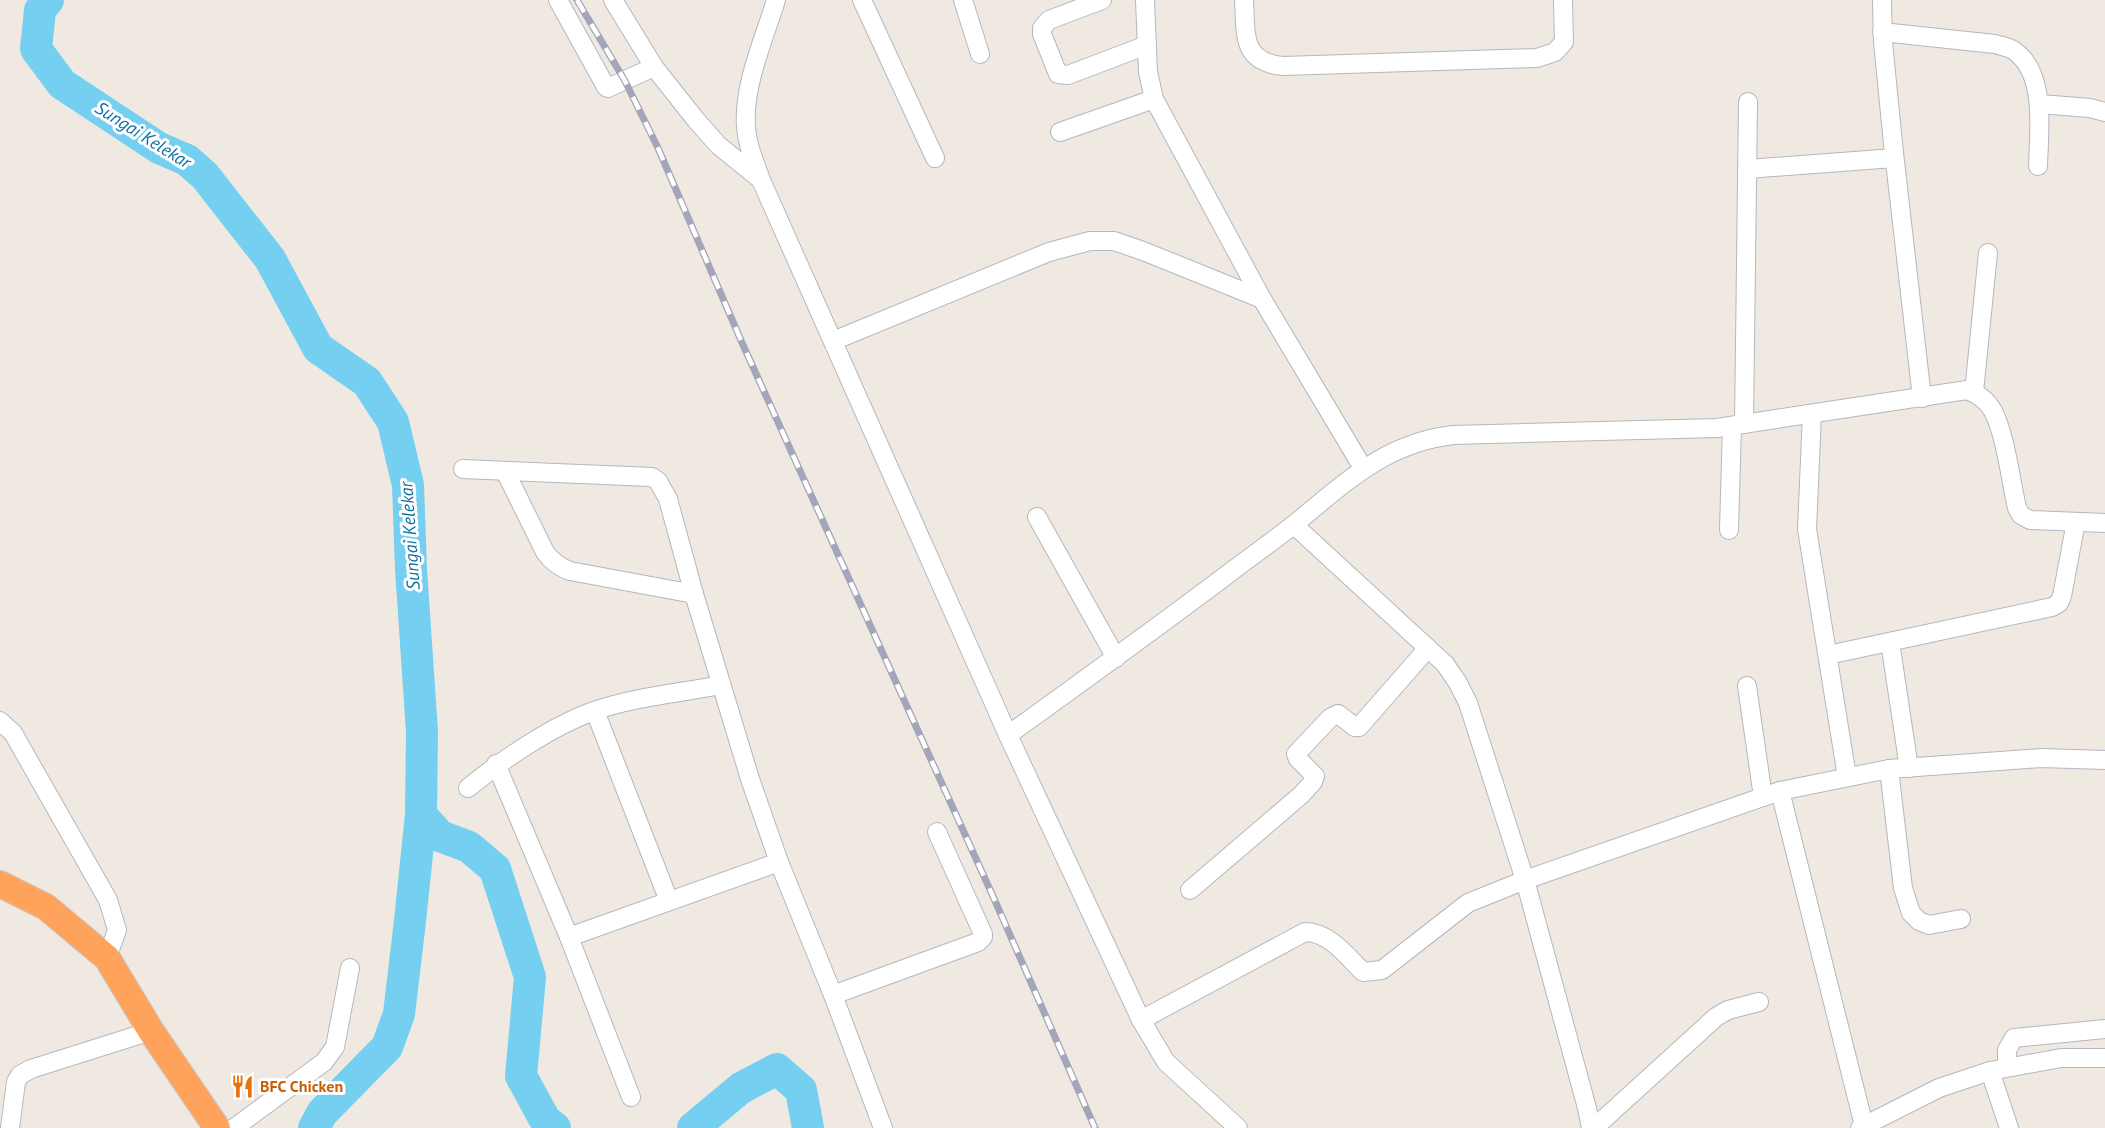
<svg xmlns="http://www.w3.org/2000/svg" width="2105" height="1128" font-family="'PT Sans',sans-serif">
	<style>
		.lines { fill: none; stroke-linecap: round; stroke-linejoin: round }
		.river { stroke: #75cff0; stroke-width: 32 }
		.minor-casing { stroke: #b4b7c1; stroke-width: 20 }
		.highway-casing { stroke: #c9c9c9; stroke-width: 28 }
		.minor { stroke: #fff; stroke-width: 18 }
		.highway { stroke: #ffa35c; stroke-width: 26 }
		.rail-casing { stroke: #a3a6b8; stroke-width: 7 }
		.rail { stroke: #fff; stroke-width: 4.5; stroke-dasharray: 14; stroke-linecap: butt }
		.labels { text-anchor: middle; stroke-width: 6; stroke-linejoin: round; paint-order: stroke }
		.food-label { font-size: 16px; font-weight: bold; fill: #c56008; stroke: #fff; text-anchor: start }
		.water-label { font-size: 18px; font-style: italic; fill: #0d6fa3; stroke: #fff }
	</style>
	<rect width="100%" height="100%" fill="#efe9e1"/>
	<g class="lines">
		<g class="river">
			<polyline points="48,0 40,10 36,49 62,84 159,148 187,160 205,176 270,259 318,348 367,382 393,422 408,485 411,569 422,732 421,815 410,921 399,1014 387,1047 322,1113 314,1128"/>
			<polyline points="421,815 440,836 469,847 495,869 530,977 521,1076 545,1120 555,1128"/>
			<polyline points="693,1128 741,1088 777,1069 801,1090 808,1128"/>
		</g>
		<defs>
			<g id="minor">
				<polyline points="558,0 606,87 608,88 654,67"/>
				<polyline points="613,0 654,67 696,120 718,145 760,179"/>
				<path d="M776,0C764,39 743,86 746,126C747,145 755,163 761,180L1008,735L1141,1020L1166,1062L1238,1128"/>
				<polyline points="862,0 935,158"/>
				<polyline points="963,0 980,54"/>
				<polyline points="1102,0 1049,20 1042,28 1042,34 1058,74 1068,75 1147,45"/>
				<polyline points="1145,0 1148,72 1154,99 1262,299 1363,468"/>
				<path d="M1244,0C1246,34 1241,62 1283,66L1537,58L1555,52L1564,42L1563,0"/>
				<polyline points="1882,0 1883,42 1893,144 1922,398"/>
				<path d="M1882,32L1995,44C2001,46 2008,47 2013,50C2047,72 2039,131 2038,166"/>
				<polyline points="2040,104 2090,108 2105,112"/>
				<polyline points="1060,132 1154,99"/>
				<polyline points="1747,169 1894,158"/>
				<polyline points="833,341 1049,252 1090,241 1114,241 1143,251 1262,299"/>
				<polyline points="1974,392 1988,253"/>
				<polyline points="1812,414 1807,529 1847,777"/>
				<polyline points="1744,424 1748,102"/>
				<polyline points="463,469 652,477 658,481 668,499 694,594 750,779 779,862 833,995 883,1128"/>
				<path d="M505,471L545,552C552,562 559,567 570,571L694,594"/>
				<polyline points="1037,517 1116,658"/>
				<polyline points="1294,525 1445,664 1458,683 1468,703 1525,880 1587,1108 1591,1128"/>
				<polyline points="1729,530 1732,426"/>
				<polyline points="1890,642 1909,768"/>
				<polyline points="1828,655 2052,607 2059,603 2062,596 2076,522"/>
				<polyline points="1747,686 1763,797"/>
				<polyline points="595,711 669,901"/>
				<polyline points="0,721 13,733 108,900 117,930 107,958"/>
				<path d="M1008,735C1083,681 1158,627 1232,571C1253,555 1276,539 1297,522C1347,481 1386,443 1453,435L1717,428L1967,390C1978,394 1987,400 1993,411C2005,433 2011,482 2017,508L2021,515L2030,520L2105,523"/>
				<polyline points="496,764 569,937 631,1097"/>
				<polyline points="1889,769 1903,888 1911,913 1919,921 1929,925 1961,919"/>
				<path d="M468,788C502,760 552,726 594,711C634,697 679,693 721,685"/>
				<polyline points="1780,791 1864,1126"/>
				<polyline points="1190,890 1301,795 1313,782 1315,776 1298,759 1296,754 1330,718 1338,714 1355,727 1359,727 1428,648"/>
				<polyline points="569,937 779,862"/>
				<polyline points="833,995 978,942 983,937 983,934 937,832"/>
				<path d="M1141,1020L1305,932C1329,932 1347,956 1363,972L1382,970L1468,903L1525,880L1780,791L1889,769L2041,758L2105,760"/>
				<polyline points="2007,1066 2007,1050 2014,1038 2105,1029"/>
				<polyline points="1990,1071 2009,1128"/>
				<polyline points="10,1128 16,1082 20,1075 31,1069 151,1031"/>
				<polyline points="234,1128 324,1062 335,1047 350,968"/>
				<polyline points="1594,1128 1716,1017 1728,1010 1759,1002"/>
				<polyline points="1860,1128 1939,1088 1990,1071 2061,1058 2105,1058"/>
			</g>
			<polyline id="highway" points="0,884 46,907 107,958 151,1031 217,1128"/>
		</defs>
		<use href="#minor" class="minor-casing"/>
		<use href="#highway" class="highway-casing"/>
		<use href="#minor" class="minor"/>
		<use href="#highway" class="highway"/>
		<defs>
			<polyline id="rail" points="577,0 625,81 658,148 743,345 992,894 1095,1128"/>
		</defs>
		<use href="#rail" class="rail-casing"/>
		<use href="#rail" class="rail"/>
	</g>
	<defs>
		<symbol id="restaurant-bare" viewBox="-9 -9 18 18"><path d="M-5-6h1v4h1v-4h1v4h1v-4h1v5L-1.5 .5V6h-2V.5L-5-1ZM5-6V6H3V1.5H1.5Q1.5-4 5-6Z" fill="#e8710a" stroke="#fff" stroke-width="2.5" paint-order="stroke"/></symbol>
	</defs>
	<g fill-rule="evenodd">
		<use href="#restaurant-bare" x="226" y="1070" width="33" height="33"/>
	</g>
	<g class="labels">
		<g class="food-label">
			<text x="260" y="1092">BFC Chicken</text>
		</g>
		<g class="water-label">
			<text transform="translate(143 135) rotate(32)" y="6">Sungai Kelekar</text>
			<text transform="translate(410 536) rotate(-94)" y="6">Sungai Kelekar</text>
		</g>
	</g>
</svg>
